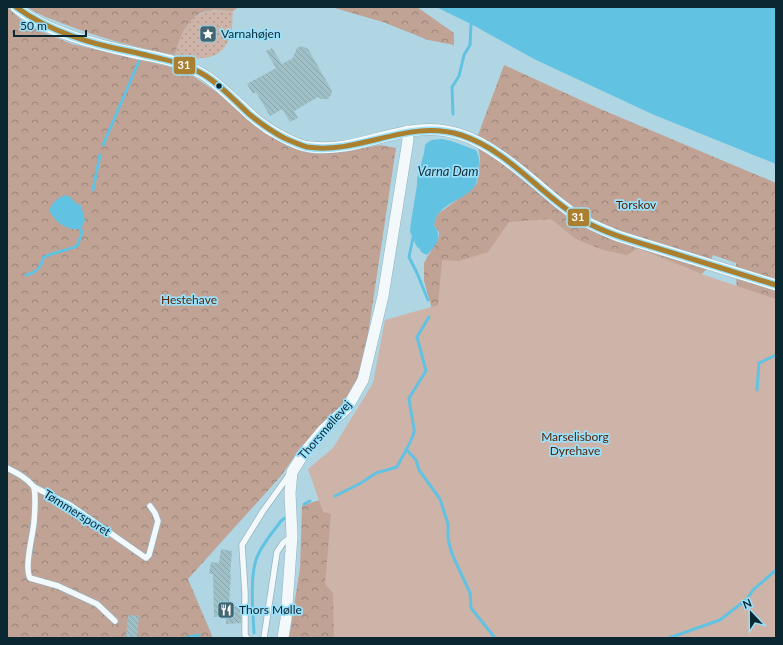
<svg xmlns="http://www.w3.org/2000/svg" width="783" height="645" font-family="Lato,sans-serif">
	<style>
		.grass { fill: url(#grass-dots) }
		.forest { fill: url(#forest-crowns); fill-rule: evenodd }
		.green { fill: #ceb3a8 }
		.water { fill: #62c2e1 }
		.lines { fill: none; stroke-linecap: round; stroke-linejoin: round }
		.stream { stroke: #62c2e1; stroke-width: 3 }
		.building { fill: url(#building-back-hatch) }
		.lane-casing { stroke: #95b3bf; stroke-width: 7 }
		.street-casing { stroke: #95b3bf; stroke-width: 12 }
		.lane { stroke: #f3f9fb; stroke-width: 5.5 }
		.street { stroke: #f3f9fb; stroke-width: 11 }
		.bus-1-casing { stroke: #9ae0fa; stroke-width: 8 }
		.bus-1 { stroke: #aa7f2f; stroke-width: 5 }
		.bus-dot { fill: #0b2832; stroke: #9ae0fa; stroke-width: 1.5 }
		.labels { text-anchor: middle; stroke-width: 3.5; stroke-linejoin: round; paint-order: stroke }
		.poi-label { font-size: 12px; fill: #0b2832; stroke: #9ae0fa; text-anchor: start }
		.park-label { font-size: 12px; fill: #5b250a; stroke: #9ae0fa }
		.street-label { font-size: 12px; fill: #0b2832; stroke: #9ae0fa }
		.water-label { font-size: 13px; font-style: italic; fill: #1a2e36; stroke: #9ae0fa }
		.line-badge { stroke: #9ae0fa; stroke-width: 1.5 }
		.badge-label { font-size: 11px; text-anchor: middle; font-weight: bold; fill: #fff }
	</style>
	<defs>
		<pattern id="grass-dots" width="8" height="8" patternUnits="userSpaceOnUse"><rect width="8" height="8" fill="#ceb3a8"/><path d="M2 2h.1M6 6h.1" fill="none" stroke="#b09a91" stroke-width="1.8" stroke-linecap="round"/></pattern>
		<pattern id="forest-crowns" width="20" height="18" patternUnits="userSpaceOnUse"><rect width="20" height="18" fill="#c0a395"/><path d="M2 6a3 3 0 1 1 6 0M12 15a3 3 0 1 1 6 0" fill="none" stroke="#9a857a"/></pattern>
		<pattern id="building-back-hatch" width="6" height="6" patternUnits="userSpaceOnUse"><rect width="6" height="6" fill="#a0c0c7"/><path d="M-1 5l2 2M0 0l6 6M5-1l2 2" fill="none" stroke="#88a5ab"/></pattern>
	</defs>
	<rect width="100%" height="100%" fill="#b0d6e4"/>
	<path class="grass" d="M211,10L233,11C232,19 233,29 230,36C221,64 197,59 175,55C182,29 185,18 211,10Z"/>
	<g class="forest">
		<polygon points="7,7 28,26 72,44 184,70 218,93 264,133 305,152 341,152 381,145 396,148 364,361 355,388 341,409 300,448 281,476 188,579 213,638 7,638"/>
		<path d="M27,7H239L233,11C227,11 219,9 212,10C188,13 180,35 175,55C137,48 100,38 64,24C52,19 38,15 27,7Z"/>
		<polygon points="331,7 417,7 454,33 454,45 428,40 383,22"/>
		<path d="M504,65L598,108L776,183V512L380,638H289L300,568L302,506L316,501L339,498L435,319L424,281V263L439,237V232L434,225L435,219L439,213L472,189L477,183L480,158L477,138ZM713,255L736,263L737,304L695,280L707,269Z"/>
	</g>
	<polygon class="green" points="551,219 576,239 603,250 627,255 638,248 707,276 776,299 776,638 334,638 333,593 325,584 331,514 323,512 308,469 333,448 373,383 385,320 438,305 442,260 459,261 488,252 509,222"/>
	<g class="water">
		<polygon points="436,7 776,7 776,164 652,114 534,59 471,24"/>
		<path d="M442,139C454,141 464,146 476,150C481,161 479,163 477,174C477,177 477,181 476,184C467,201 437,202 434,225C443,238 437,244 427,255L421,252L420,249L417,247L410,232L411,222L417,185V179L424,153L425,145L428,142L432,140Z"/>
		<path d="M65,195L70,197L77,204L81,205L85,220L81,229C66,231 55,222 49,210C53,202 57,198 65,195Z"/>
	</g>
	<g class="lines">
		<g class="stream">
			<polyline points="453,114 452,87 459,76 464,55 470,45 471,24"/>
			<polyline points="103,145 139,61"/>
			<polyline points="93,190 100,155"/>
			<polyline points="413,238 409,257 417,273 428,300"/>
			<path d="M26,275C36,273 41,268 43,258C52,252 66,251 77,246L82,233L81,229"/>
			<polyline points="757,390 759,363 776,355"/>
			<polyline points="406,449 416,460 419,470 440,499 448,524 448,539 452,554 470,593 471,608 495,638"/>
			<path d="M335,496L361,483L376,473L397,467C402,456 411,444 414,432C415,430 409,403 409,398L426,371L417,337L429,317"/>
			<polyline points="304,504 310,501"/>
			<path d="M254,633C253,612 249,573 258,555C263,543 273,532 281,521L285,518"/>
			<polyline points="185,638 199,635"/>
			<polyline points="669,638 720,620 747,599 753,590 776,570"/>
		</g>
	</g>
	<g class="building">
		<polygon points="302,46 308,49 331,89 332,92 331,95 328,99 321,99 318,97 294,111 298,118 290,122 282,109 270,116 256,92 253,94 247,84 276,68 266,51 272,48 282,64 293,58 297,48"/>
		<polygon points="221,549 232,551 230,574 231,574 229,606 241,607 241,623 226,624 226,616 214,617 213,574 209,574 211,562 219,563"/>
		<polygon points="128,615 139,616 137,638 126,638"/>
	</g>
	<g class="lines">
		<defs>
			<g id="lane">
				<path d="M7,468C17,473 27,478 34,487L70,505L146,558L149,555L158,521L155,513L150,506"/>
				<path d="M34,487C36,498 35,510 34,522C33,535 24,567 30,578L58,586L97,604L115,621"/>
				<polyline points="247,638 245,635 245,593 242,545 263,511 289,475"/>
				<polyline points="264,638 277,552 283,543 291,537"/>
			</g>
			<g id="street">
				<path d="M16,7C45,32 98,45 135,53C155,57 175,60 193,69C212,77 226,93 241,106C253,118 266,128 281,136C290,141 300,146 310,147C362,154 405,117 459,134C493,144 531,180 559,203C565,207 571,213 578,217C590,225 604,230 618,236L776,285"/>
				<polyline points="283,638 286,619 292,536 290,493 292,472 304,453 323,430 347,408 363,380 383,296 408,140 407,131"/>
			</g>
		</defs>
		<use href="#lane" class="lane-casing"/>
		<use href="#street" class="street-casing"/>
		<use href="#lane" class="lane"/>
		<use href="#street" class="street"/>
		<defs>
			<path id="bus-1" d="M16,7C50,32 91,44 133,52C156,58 180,61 201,73C219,83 234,100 249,114C260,123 271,131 284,138C291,141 299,145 307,147C360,155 408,118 461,135C510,151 541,196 584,221C609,235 637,242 663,250C701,262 738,273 776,285"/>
		</defs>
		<use href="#bus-1" class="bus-1-casing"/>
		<use href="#bus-1" class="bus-1"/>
	</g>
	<defs>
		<symbol id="sight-square" viewBox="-11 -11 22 22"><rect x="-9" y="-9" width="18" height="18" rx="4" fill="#456570" stroke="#9ae0fa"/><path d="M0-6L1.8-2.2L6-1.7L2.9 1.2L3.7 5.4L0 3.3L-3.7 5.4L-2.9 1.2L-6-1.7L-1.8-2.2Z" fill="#fff"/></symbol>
		<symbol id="restaurant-square" viewBox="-11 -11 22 22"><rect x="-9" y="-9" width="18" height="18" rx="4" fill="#456570" stroke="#9ae0fa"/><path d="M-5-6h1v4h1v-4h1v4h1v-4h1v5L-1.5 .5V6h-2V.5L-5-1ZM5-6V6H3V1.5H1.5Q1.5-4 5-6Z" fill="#fff"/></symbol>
	</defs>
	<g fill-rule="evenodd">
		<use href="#sight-square" x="198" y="24" width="20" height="20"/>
		<use href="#restaurant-square" x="216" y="600" width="20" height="20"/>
	</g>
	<circle class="bus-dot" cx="219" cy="86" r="3.5"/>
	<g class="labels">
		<g class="poi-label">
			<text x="221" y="38">Varnahøjen</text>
			<text x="239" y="614">Thors Mølle</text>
		</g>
		<g class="park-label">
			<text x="636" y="209">Torskov</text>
			<text x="189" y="304">Hestehave</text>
			<text x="575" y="441">Marselisborg<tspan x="575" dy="14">Dyrehave</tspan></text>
		</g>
		<g class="street-label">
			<text transform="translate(325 430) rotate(-49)" y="4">Thorsmøllevej</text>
			<text transform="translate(77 513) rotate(32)" y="4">Tømmersporet</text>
		</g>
		<g class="water-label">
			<text x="448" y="176">Varna Dam</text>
		</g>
	</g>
	<g class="line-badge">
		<rect x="173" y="56" width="23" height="19" rx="4" fill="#aa7f2f"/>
		<rect x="567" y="208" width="23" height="19" rx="4" fill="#aa7f2f"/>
	</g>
	<g class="badge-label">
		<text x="184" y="69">31</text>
		<text x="578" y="221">31</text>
	</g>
	<rect width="783" height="645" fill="none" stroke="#0b2832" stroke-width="16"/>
	<g transform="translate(751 613) rotate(338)" stroke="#9ae0fa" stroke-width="3" paint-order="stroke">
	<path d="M0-3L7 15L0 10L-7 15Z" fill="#0b2832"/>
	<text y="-6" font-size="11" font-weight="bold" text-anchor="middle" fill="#0b2832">N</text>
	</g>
	<path d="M14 30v6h72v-6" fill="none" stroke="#0b2832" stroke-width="2"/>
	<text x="20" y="30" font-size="12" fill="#0b2832" stroke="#9ae0fa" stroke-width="3" paint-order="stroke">50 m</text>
</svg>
